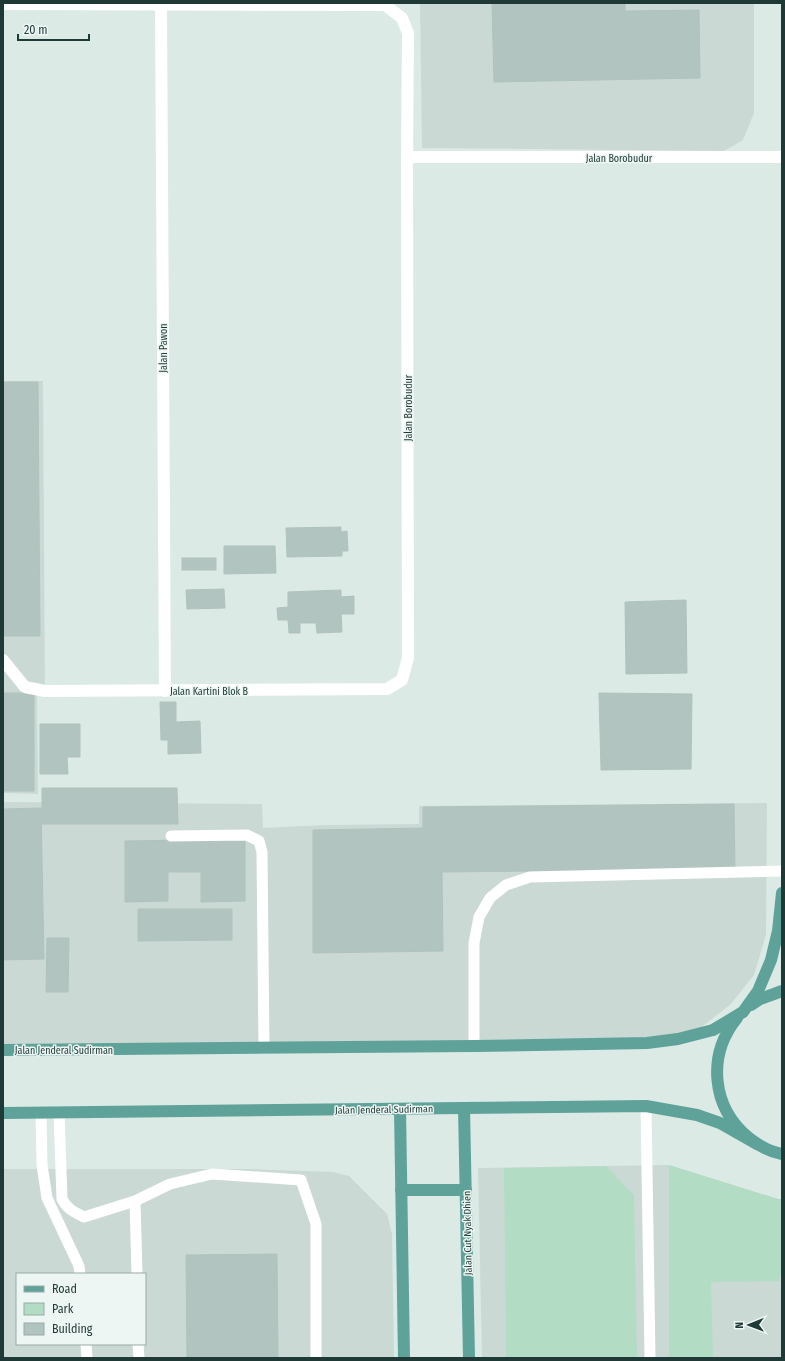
<svg xmlns="http://www.w3.org/2000/svg" width="785" height="1361" font-family="'Fira Sans Condensed',sans-serif">
	<style>
		.built { fill: #cbd9d5; fill-rule: evenodd }
		.green { fill: #b3dcc4 }
		.building { fill: #b2c4bf; stroke: #afc3bd }
		.lines { fill: none; stroke-linecap: round; stroke-linejoin: round }
		.service { stroke: #fff; stroke-width: 11 }
		.minor { stroke: #fff; stroke-width: 12 }
		.primary { stroke: #5ea299; stroke-width: 12 }
		.labels { text-anchor: middle; stroke-width: 3; stroke-linejoin: round; paint-order: stroke }
		.street-label { font-size: 10px; fill: #1e3936; stroke: #edf6f3 }
	</style>
	<rect width="100%" height="100%" fill="#dceae5"/>
	<g class="built">
		<polygon points="420,3 754,3 754,113 743,140 724,151 422,148"/>
		<polygon points="3,381 43,381 45,691 37,696 38,794 3,793"/>
		<polygon points="3,802 262,804 263,828 325,825 419,824 419,806 767,803 766,935 754,975 730,1005 699,1029 666,1041 3,1051"/>
		<polygon points="669,1165 778,1199 782,1199 782,1358 482,1358 478,1168"/>
		<path d="M3,1169H249L333,1172L349,1176L387,1214L392,1234L394,1358H3ZM17,1274H145V1344H17Z"/>
	</g>
	<g class="green">
		<polygon points="669,1165 778,1199 782,1199 782,1269 779,1281 711,1282 713,1358 669,1358"/>
		<polygon points="606,1166 634,1195 637,1358 506,1358 504,1168"/>
	</g>
	<g class="building">
		<polygon points="492,3 625,3 625,11 699,10 700,78 494,82"/>
		<polygon points="3,382 38,382 40,636 3,636"/>
		<polygon points="341,527 341,532 347,531 348,551 342,551 342,556 287,557 286,528"/>
		<polygon points="224,546 275,546 276,573 224,574"/>
		<rect x="182" y="558" width="34" height="12"/>
		<polygon points="224,589 225,608 187,609 186,590"/>
		<polygon points="341,590 341,597 354,596 354,614 341,614 342,632 317,633 316,623 300,623 300,633 289,633 288,620 278,620 277,608 288,607 288,592"/>
		<polygon points="686,600 687,673 626,674 625,602"/>
		<rect x="3" y="693" width="31" height="98"/>
		<polygon points="599,693 692,694 691,769 601,770"/>
		<polygon points="160,702 176,702 176,722 200,721 201,753 168,754 168,740 161,740"/>
		<polygon points="40,724 80,724 80,757 67,757 68,774 40,774"/>
		<polygon points="42,788 177,788 178,824 42,824"/>
		<polygon points="734,804 735,869 442,872 443,951 313,953 313,830 423,828 423,807"/>
		<polygon points="41,808 44,959 3,960 3,809"/>
		<polygon points="245,839 245,901 201,902 201,872 168,872 168,901 125,902 125,841"/>
		<polygon points="138,909 232,909 232,940 138,941"/>
		<polygon points="47,938 69,938 68,992 46,992"/>
		<polygon points="277,1254 278,1358 187,1358 186,1255"/>
	</g>
	<g class="lines">
		<g class="service">
			<polyline points="171,836 247,835 259,841 262,852 264,1048"/>
			<polyline points="474,1046 474,943 479,917 490,898 506,885 530,877 782,871"/>
			<polyline points="646,1106 650,1358"/>
			<path d="M59,1112L62,1199C67,1209 74,1212 84,1217L135,1201L170,1184L212,1174L301,1180L316,1224V1358"/>
			<polyline points="41,1113 42,1165 47,1198 79,1266 80,1274"/>
			<polyline points="135,1201 137,1274"/>
			<polyline points="86,1344 87,1358"/>
			<polyline points="138,1344 139,1358"/>
		</g>
		<g class="minor">
			<polyline points="3,4 385,5 402,18 408,33 407,157 782,157"/>
			<polyline points="161,5 165,691"/>
			<polyline points="3,660 25,687 45,691 387,689 402,680 408,658 407,157"/>
		</g>
		<g class="primary">
			<polyline points="751,1005 760,999 782,991"/>
			<path d="M737,1018C707,1055 711,1107 749,1138C759,1146 770,1152 782,1154"/>
			<polyline points="3,1050 474,1046 647,1043 678,1039 713,1030 743,1012 758,991 771,960 778,931 782,893"/>
			<polyline points="464,1108 469,1358"/>
			<polyline points="400,1109 404,1358"/>
			<polyline points="3,1113 646,1106 697,1115 720,1123 757,1144"/>
			<polyline points="401,1190 466,1190"/>
		</g>
	</g>
	<g class="labels">
		<g class="street-label">
			<text x="619" y="162">Jalan Borobudur</text>
			<text transform="translate(163 348) rotate(-90)" y="4">Jalan Pawon</text>
			<text transform="translate(408 408) rotate(-90)" y="4">Jalan Borobudur</text>
			<text x="209" y="695">Jalan Kartini Blok B</text>
			<text x="64" y="1054">Jalan Jenderal Sudirman</text>
			<text transform="translate(384 1109) rotate(-1)" y="4">Jalan Jenderal Sudirman</text>
			<text transform="translate(467 1233) rotate(-91)" y="4">Jalan Cut Nyak Dhien</text>
		</g>
	</g>
	<rect width="785" height="1361" fill="none" stroke="#1e3936" stroke-width="8"/>
	<rect x="16" y="1273" width="130" height="72" fill="#edf6f3" stroke="#9aaaa7"/>
	<rect x="24" y="1286" width="20" height="6" fill="#5ea299" stroke="#9aaaa7"/>
	<text x="52" y="1293" font-size="12" fill="#1e3936">Road</text>
	<rect x="24" y="1303" width="20" height="12" fill="#b3dcc4" stroke="#9aaaa7"/>
	<text x="52" y="1313" font-size="12" fill="#1e3936">Park</text>
	<rect x="24" y="1323" width="20" height="12" fill="#b2c4bf" stroke="#9aaaa7"/>
	<text x="52" y="1333" font-size="12" fill="#1e3936">Building</text>
	<g transform="translate(749 1325) rotate(269)" stroke="#edf6f3" stroke-width="3" paint-order="stroke">
	<path d="M0-3L7 15L0 10L-7 15Z" fill="#1e3936"/>
	<text y="-6" font-size="11" font-weight="bold" text-anchor="middle" fill="#1e3936">N</text>
	</g>
	<path d="M18 34v6h71v-6" fill="none" stroke="#1e3936" stroke-width="2"/>
	<text x="24" y="34" font-size="12" fill="#1e3936" stroke="#edf6f3" stroke-width="3" paint-order="stroke">20 m</text>
</svg>
